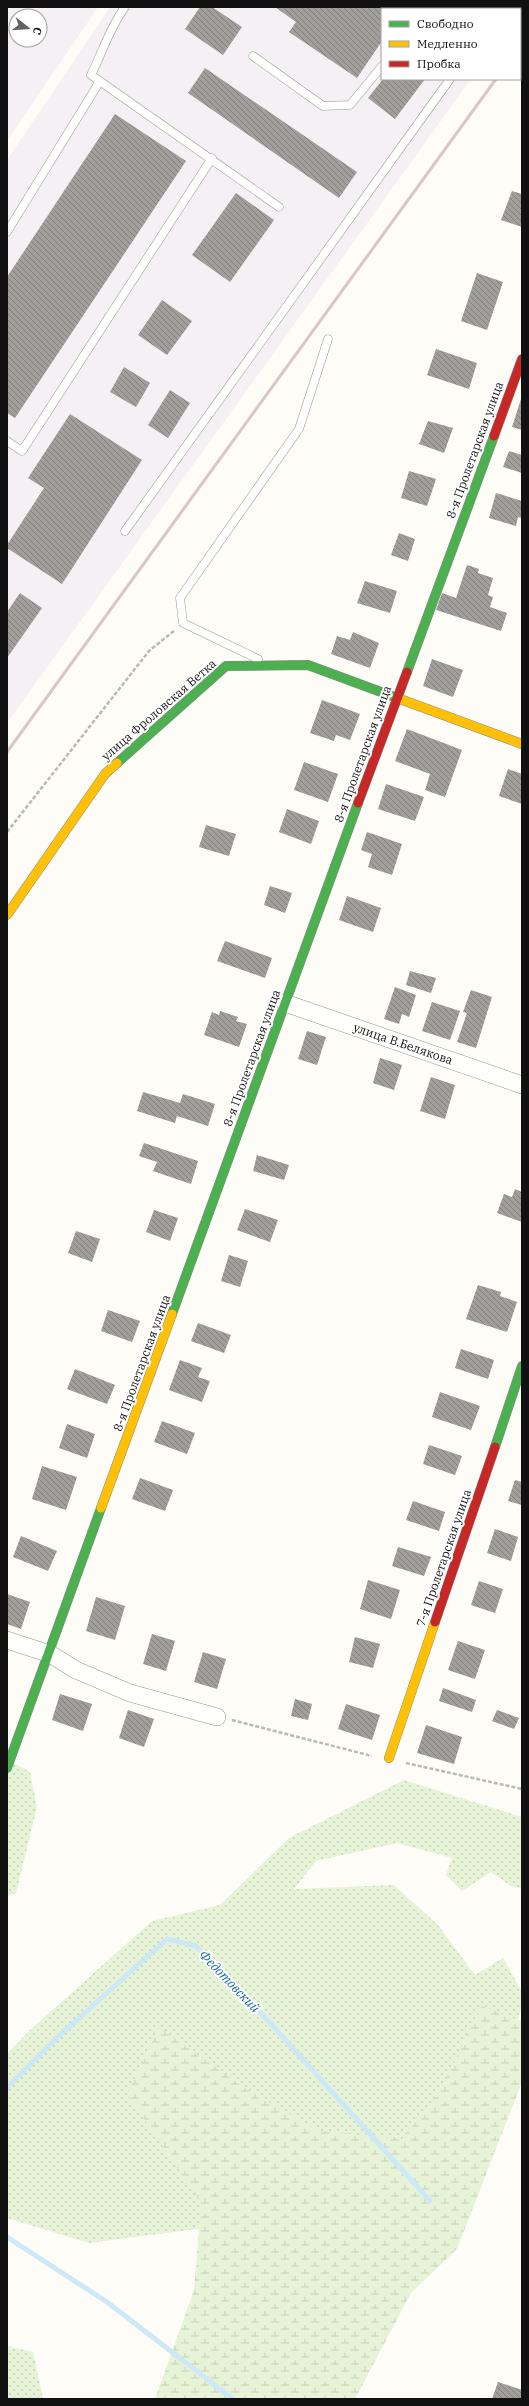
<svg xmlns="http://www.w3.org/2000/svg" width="529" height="2406" font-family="'IBM Plex Serif',serif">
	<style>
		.industrial { fill: #f5f0f3; fill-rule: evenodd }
		.grass { fill: url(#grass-dots) }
		.wetland { fill: url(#wetland-marsh) }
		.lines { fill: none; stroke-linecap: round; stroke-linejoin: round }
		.stream { stroke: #cde8f7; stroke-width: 5 }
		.building { fill: url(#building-back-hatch) }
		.lane-casing { stroke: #979795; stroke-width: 9 }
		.street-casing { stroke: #979795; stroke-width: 18 }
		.fast-casing { stroke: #8e8d8b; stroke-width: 10 }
		.slow-casing { stroke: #8e8d8b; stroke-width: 10 }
		.jam-casing { stroke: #8e8d8b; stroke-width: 10 }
		.path { stroke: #b9b9b8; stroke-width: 2.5; stroke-dasharray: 4 2; stroke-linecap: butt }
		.lane { stroke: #fffffe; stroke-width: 8 }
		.street { stroke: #fffffe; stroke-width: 17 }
		.fast { stroke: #4caf50; stroke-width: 9 }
		.slow { stroke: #ffc107; stroke-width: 9 }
		.jam { stroke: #c62828; stroke-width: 9 }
		.rail { stroke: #d9c6c7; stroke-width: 3 }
		.labels { text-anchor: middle; stroke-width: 4; stroke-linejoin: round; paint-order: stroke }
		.street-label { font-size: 12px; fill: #111; stroke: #fff }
		.water-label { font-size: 13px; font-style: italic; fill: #1768a6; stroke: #fff }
	</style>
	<defs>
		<pattern id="grass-dots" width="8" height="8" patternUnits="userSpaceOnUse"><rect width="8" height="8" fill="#e7f3d7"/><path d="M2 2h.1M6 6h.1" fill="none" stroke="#c5cfb8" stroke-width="1.8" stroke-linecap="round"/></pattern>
		<pattern id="wetland-marsh" width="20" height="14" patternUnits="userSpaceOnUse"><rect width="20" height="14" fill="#e7f3d7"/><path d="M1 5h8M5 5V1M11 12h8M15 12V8" fill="none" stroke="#c5cfb8"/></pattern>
		<pattern id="building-back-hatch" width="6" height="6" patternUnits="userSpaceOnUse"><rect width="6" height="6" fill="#a19f9c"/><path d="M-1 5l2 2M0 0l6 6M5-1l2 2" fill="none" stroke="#82807e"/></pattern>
	</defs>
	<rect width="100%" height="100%" fill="#fdfcf7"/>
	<g class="industrial">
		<path d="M7,7H98L7,141ZM16,16H40V40H16Z"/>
		<polygon points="110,7 522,8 520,10 382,9 382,79 471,79 7,723 7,160"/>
	</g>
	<g class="grass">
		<polygon points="7,1759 30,1772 37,1807 16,1893 7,1896"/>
		<polygon points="404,1780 522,1817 522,1889 511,1886 491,1872 462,1891 446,1875 452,1858 397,1843 316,1861 294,1889 394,1885 438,1925 475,1975 503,1958 522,1992 522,2006 487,2123 250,2222 89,2243 7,2218 7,2054 29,2031 152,1921 220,1905 289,1838"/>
		<polygon points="7,2346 33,2352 43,2399 7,2399"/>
	</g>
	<polygon class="wetland" points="481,2006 522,2021 522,2082 457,2249 411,2293 355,2399 155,2399 194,2290 201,2202 127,2094 159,2027 245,2088 320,2131 402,2139 441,2090"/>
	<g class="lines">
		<g class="stream">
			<polyline points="7,2088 59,2036 167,1939 196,1946 272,2025 430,2201"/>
			<polyline points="7,2237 107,2302 233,2399"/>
		</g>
	</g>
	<g class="building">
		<polygon points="200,7 212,7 242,27 223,55 185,29"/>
		<polygon points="275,7 405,7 404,9 382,9 382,41 357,78 289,32 296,22"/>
		<polygon points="205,68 357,172 339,198 188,93"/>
		<polygon points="383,79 425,79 395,119 368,98"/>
		<polygon points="115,114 186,161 15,418 7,413 7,277"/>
		<polygon points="512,191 522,194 522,227 501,220"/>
		<polygon points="236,193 274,220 230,282 192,255"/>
		<polygon points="477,273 503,282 487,330 461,321"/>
		<polygon points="162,300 192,321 167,355 138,335"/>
		<polygon points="436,349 477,363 469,389 427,375"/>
		<polygon points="124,367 150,383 136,407 110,392"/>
		<polygon points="170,390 190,403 168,438 148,425"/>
		<polygon points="522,396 522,430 512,427"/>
		<polygon points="70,414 142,460 62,584 7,548 7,545 44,488 28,478"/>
		<polygon points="428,421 453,428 444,453 419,444"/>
		<polygon points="509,451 522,455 522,473 503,467"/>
		<polygon points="409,471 436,479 427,506 401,498"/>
		<polygon points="496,493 522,501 522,518 518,517 516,526 489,518"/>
		<polygon points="399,533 415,539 408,561 391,555"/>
		<polygon points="467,565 479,569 478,573 493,578 488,595 493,597 490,607 507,613 501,631 436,610 442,593 456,598"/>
		<polygon points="365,581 397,591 390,613 357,603"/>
		<polygon points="20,593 42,608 7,658 7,612"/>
		<polygon points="353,632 379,643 370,668 331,654 337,636 350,640"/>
		<polygon points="432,659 463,670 453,697 423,686"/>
		<polygon points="322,700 360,714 350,740 336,735 334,741 310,733"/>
		<polygon points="407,729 462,750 445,797 425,790 430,774 395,761"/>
		<polygon points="304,762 338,774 328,802 294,790"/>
		<polygon points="508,769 522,774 522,804 499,796"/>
		<polygon points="386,784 424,797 415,821 378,809"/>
		<polygon points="287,809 319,821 311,844 279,832"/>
		<polygon points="206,825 236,834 229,856 199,847"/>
		<polygon points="367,832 402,844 392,875 368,867 372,854 361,850"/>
		<polygon points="270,886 292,893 285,913 264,905"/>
		<polygon points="347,896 381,908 373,932 339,920"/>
		<polygon points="225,941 272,958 265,978 217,961"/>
		<polygon points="410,971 436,978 431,993 406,985"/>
		<polygon points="395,987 416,995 409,1017 402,1014 399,1024 384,1019"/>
		<polygon points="471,990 492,997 476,1048 457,1042 467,1013 463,1012"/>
		<polygon points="432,1002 460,1011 450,1040 422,1031"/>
		<polygon points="220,1011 238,1017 236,1021 247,1024 239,1047 204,1035 212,1012 219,1015"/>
		<polygon points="307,1031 326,1037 317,1065 298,1059"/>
		<polygon points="380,1058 402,1065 394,1090 373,1083"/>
		<polygon points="431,1077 455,1085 445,1119 420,1111"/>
		<polygon points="143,1092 180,1103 183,1094 215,1104 208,1126 177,1116 175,1123 137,1111"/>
		<polygon points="144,1143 198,1161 191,1184 153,1171 157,1162 139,1156"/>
		<polygon points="257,1155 289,1165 284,1180 253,1171"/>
		<polygon points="515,1189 522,1192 522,1222 497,1213 504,1194 512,1197"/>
		<polygon points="245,1209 278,1220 270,1242 237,1230"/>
		<polygon points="154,1210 178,1218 170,1241 146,1232"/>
		<polygon points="76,1231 100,1239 92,1262 68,1253"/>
		<polygon points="229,1255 248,1261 240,1287 221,1281"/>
		<polygon points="478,1285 501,1292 500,1296 517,1302 507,1332 466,1319"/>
		<polygon points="108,1310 140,1321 132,1342 101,1331"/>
		<polygon points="198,1323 231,1335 224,1353 191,1341"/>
		<polygon points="461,1349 494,1360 488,1379 455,1368"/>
		<polygon points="180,1360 202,1368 198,1377 210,1381 202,1402 169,1390"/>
		<polygon points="75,1369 115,1385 107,1404 67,1389"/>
		<polygon points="440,1392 480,1406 471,1430 432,1417"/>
		<polygon points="162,1421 195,1433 187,1454 154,1442"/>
		<polygon points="67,1424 95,1434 87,1458 59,1448"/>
		<polygon points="429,1445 462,1456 455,1475 423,1464"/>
		<polygon points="42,1466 77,1477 66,1510 32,1499"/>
		<polygon points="140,1478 173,1490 165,1511 132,1499"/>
		<polygon points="515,1480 522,1482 522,1505 508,1501"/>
		<polygon points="413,1501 445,1512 439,1531 406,1520"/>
		<polygon points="495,1529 518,1537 511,1561 487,1553"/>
		<polygon points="21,1536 57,1551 48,1571 13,1557"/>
		<polygon points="398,1547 431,1557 424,1576 392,1566"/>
		<polygon points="368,1580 400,1590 391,1619 360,1609"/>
		<polygon points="479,1581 503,1589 495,1613 471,1605"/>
		<polygon points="7,1594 30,1602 21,1629 7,1624"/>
		<polygon points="96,1597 125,1606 115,1640 86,1631"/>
		<polygon points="152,1634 175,1641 166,1671 143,1664"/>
		<polygon points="355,1637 380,1644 373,1668 349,1662"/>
		<polygon points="458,1641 485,1650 475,1679 448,1670"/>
		<polygon points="203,1652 226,1659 217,1689 194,1682"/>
		<polygon points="443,1688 476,1700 472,1712 439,1701"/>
		<polygon points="60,1694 92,1704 83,1731 52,1720"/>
		<polygon points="295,1699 312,1704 308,1720 291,1716"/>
		<polygon points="346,1704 380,1715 372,1740 338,1729"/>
		<polygon points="128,1710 154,1719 144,1747 119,1738"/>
		<polygon points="497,1710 519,1718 514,1729 492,1721"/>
		<polygon points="426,1725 462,1737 454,1764 417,1753"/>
		<polygon points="498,2382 522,2390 522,2399 492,2399"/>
	</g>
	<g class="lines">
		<defs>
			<g id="lane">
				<path d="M125,7C109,29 103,51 91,75L279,207"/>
				<polyline points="441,9 443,7"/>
				<polyline points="501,9 502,7"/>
				<polyline points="253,56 323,106 350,105 382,66"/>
				<polyline points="7,232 100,81"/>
				<polyline points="7,441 22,451 212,158"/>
				<polyline points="125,531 450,79"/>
				<polyline points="258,659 183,623 180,598 299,429 328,339"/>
			</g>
			<g id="street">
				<polyline points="285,1003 522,1085"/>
				<polyline points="7,1640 50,1654 76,1670 130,1693 217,1717"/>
			</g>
			<g id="fast">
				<polyline points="407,672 494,436"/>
				<polyline points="117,763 226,666 308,665 400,699"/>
				<polyline points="172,1314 358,803"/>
				<polyline points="495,1447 522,1366"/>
				<polyline points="7,1768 101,1508"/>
			</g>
			<g id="slow">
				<polyline points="400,699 522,744"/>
				<polyline points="7,915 105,774 117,763"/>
				<polyline points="101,1508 172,1314"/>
				<polyline points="389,1758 435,1622"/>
			</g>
			<g id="jam">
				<polyline points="494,436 522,359"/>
				<polyline points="358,803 407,672"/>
				<polyline points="435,1622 495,1447"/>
			</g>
		</defs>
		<use href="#lane" class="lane-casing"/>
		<use href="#street" class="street-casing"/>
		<use href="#fast" class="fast-casing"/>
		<use href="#slow" class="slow-casing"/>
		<use href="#jam" class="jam-casing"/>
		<g class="path">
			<polyline points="7,832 149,651 175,630"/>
			<polyline points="232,1720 372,1756"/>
			<polyline points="406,1763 522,1789"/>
		</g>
		<use href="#lane" class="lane"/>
		<use href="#street" class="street"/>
		<use href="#fast" class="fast"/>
		<use href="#slow" class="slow"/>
		<use href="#jam" class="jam"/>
		<g class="rail">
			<polyline points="520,46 522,43"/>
			<polyline points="7,752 496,79"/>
		</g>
	</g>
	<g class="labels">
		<g class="street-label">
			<text transform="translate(475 450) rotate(-70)" y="4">8-я Пролетарская улица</text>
			<text transform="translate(159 710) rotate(-41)" y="4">улица Фроловская Ветка</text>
			<text transform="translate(363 754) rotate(-70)" y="4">8-я Пролетарская улица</text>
			<text transform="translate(403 1044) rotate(19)" y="4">улица В.Белякова</text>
			<text transform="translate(252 1058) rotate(-70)" y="4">8-я Пролетарская улица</text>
			<text transform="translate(142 1363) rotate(-70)" y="4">8-я Пролетарская улица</text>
			<text transform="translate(444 1558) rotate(-71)" y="4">7-я Пролетарская улица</text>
		</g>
		<g class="water-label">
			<text transform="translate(230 1981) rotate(46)" y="5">Федотовский</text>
		</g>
	</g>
	<rect width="529" height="2406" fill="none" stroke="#111111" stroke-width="16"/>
	<rect x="381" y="8" width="140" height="72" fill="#ffffff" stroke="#a0a0a0"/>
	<rect x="389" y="21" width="20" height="6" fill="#4caf50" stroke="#a0a0a0"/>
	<text x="417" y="28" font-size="12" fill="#111111">Свободно</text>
	<rect x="389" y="41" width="20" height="6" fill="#ffc107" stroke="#a0a0a0"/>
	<text x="417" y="48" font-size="12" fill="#111111">Медленно</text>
	<rect x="389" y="61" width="20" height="6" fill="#c62828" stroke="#a0a0a0"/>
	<text x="417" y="68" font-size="12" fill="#111111">Пробка</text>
	<g transform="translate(28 28) rotate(107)"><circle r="19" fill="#ffffff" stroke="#a0a0a0"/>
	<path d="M0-3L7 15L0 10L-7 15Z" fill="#646362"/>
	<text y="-6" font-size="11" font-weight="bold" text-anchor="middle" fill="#111111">С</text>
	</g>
</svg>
